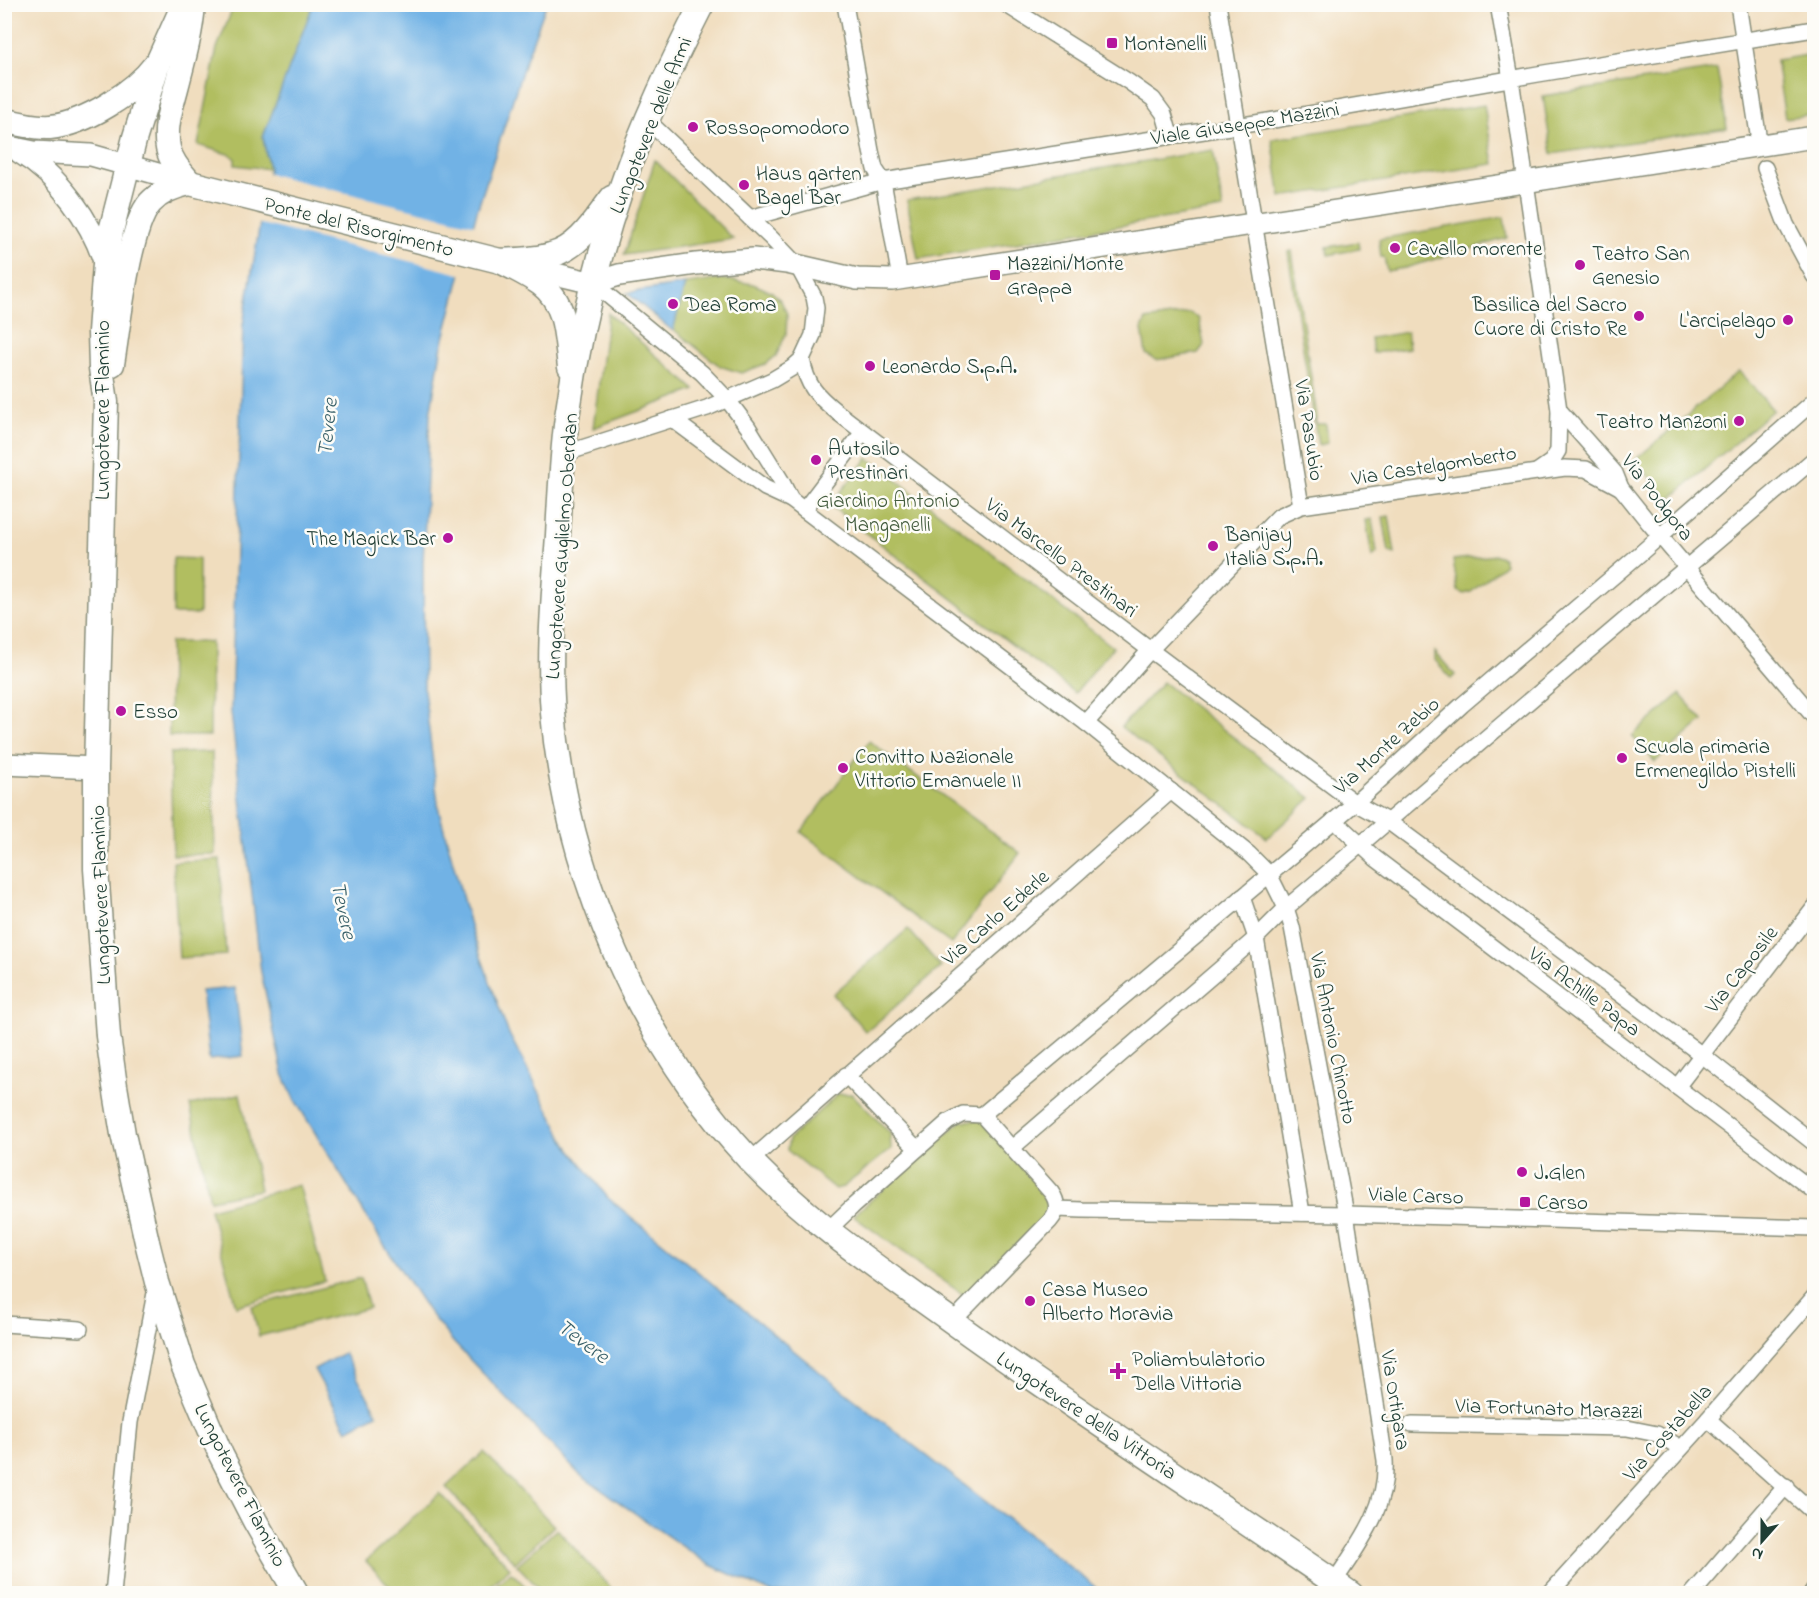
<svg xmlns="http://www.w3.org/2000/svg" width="1819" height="1598" font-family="'Indie Flower',sans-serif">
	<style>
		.green { fill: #b1be60; stroke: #687e4a; stroke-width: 1.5 }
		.water { fill: #71b2e5; stroke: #48788c; stroke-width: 1.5 }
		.pier { fill: #f0ddbe }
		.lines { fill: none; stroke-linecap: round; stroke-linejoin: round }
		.street-casing { stroke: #888d79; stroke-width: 18 }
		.secondary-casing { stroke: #888d79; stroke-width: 24 }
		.primary-casing { stroke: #888d79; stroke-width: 27 }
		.street { stroke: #fff; stroke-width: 15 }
		.secondary { stroke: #fff; stroke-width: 21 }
		.primary { stroke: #fff; stroke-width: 24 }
		.poi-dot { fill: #b5179e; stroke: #fdfcf7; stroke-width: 2 }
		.labels { text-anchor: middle; stroke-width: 5; stroke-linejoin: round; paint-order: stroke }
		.poi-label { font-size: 21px; fill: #1f3d34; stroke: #fdfcf7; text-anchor: start }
		.street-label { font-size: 21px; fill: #1f3d34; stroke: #fdfcf7 }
		.park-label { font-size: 21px; fill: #445d3f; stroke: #fdfcf7 }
		.water-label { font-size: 22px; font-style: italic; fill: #386069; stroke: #fdfcf7 }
	</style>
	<rect width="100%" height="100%" fill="#fdfcf7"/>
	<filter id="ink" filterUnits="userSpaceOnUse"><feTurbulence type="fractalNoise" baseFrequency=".0167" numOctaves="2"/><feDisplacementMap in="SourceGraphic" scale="12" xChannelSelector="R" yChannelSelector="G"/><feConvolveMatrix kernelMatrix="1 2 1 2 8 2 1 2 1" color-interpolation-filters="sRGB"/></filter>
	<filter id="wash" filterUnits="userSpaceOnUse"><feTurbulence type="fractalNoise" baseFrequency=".008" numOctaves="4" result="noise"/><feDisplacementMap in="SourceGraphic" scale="24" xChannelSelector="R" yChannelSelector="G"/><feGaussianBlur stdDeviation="1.35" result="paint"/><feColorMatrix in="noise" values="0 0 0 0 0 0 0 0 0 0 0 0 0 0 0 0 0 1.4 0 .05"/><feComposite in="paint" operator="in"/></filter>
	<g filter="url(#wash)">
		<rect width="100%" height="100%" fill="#f0ddbe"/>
		<g class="green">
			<polygon points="234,5 313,5 263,137 269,169 235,165 235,159 231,155 198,145 217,48"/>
			<polygon points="1814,54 1814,114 1785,118 1776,60"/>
			<polygon points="1717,69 1727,128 1552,154 1543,96"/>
			<polygon points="1484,105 1494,164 1281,197 1272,139"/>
			<polygon points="1213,150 1223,209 918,259 907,200"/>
			<polygon points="655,160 733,239 624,255"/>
			<polygon points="1504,217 1507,238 1405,268 1387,271 1384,257 1381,257 1379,239"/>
			<polygon points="1358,242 1359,249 1328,255 1327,247"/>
			<polygon points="1292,251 1317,417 1315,421 1317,424 1326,424 1328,443 1318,445 1288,252"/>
			<polygon points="722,279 753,284 772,292 781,301 787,314 786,334 776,356 765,364 741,373 720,366 627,293"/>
			<polygon points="608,313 610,315 695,390 593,428"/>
			<polygon points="1190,313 1199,319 1204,345 1198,353 1156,360 1146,354 1142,329 1146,320"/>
			<polygon points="1407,332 1409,348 1373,353 1371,338"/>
			<polygon points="1739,371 1773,410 1669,500 1635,460"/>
			<polygon points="868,458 1113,647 1075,693 830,505"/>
			<polygon points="1389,516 1395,554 1389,552 1383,517"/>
			<polygon points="1372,519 1377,553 1372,557 1366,520"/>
			<polygon points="1496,555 1503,557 1505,564 1471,592 1464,594 1458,591 1453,560"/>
			<polygon points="173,558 199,559 199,614 173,614"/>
			<polygon points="170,642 211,642 210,736 169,736"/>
			<polygon points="1435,652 1455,675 1451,679 1435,660"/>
			<polygon points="1163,682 1311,798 1267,838 1121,727"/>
			<polygon points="1680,694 1703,721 1655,762 1632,736"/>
			<polygon points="869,741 1020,853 951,944 801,832"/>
			<polygon points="212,752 215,854 173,855 170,753"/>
			<polygon points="220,859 226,955 179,958 173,862"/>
			<polygon points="908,929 941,967 866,1032 833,994"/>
			<polygon points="240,1094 260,1190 210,1200 190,1105"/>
			<polygon points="838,1094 852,1094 890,1133 891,1149 843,1187 835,1189 787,1150 789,1139"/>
			<polygon points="980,1120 1052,1202 1051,1213 965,1296 853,1216 961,1121"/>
			<polygon points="299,1185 325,1281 236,1306 210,1209"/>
			<polygon points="361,1278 369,1308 259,1336 252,1306"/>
			<polygon points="484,1452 554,1526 515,1563 446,1487"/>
			<polygon points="440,1493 510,1568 482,1593 396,1593 366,1561"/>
			<polygon points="557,1529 615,1593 543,1593 517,1565"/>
			<polygon points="511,1572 532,1593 487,1593"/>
		</g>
		<g class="water">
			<polygon points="313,5 546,5 524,65 477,211 441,350 430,415 423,562 424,690 439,811 471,929 508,1032 567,1145 608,1198 832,1382 1103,1593 772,1593 708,1564 580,1475 454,1343 428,1311 381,1240 293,1097 283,1074 261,972 231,712 243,325 269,169 263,137"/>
			<polygon points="685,284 673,331 627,293"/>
			<polygon points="235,988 243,1056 209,1060 201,991"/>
			<polygon points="344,1353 377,1414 347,1430 314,1369"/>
		</g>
		<polygon class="pier" points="266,173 476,225 464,275 257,223"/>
	</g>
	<g filter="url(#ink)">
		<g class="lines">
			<defs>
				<g id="street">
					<polyline points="845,4 871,151 875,169 883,181 900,279"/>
					<polyline points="1005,4 1129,82 1153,99 1164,114 1170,135"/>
					<polyline points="1218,4 1301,506"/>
					<polyline points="1498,4 1511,79 1559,410 1558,451 1551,462 1538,471"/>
					<polyline points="1738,4 1760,147"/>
					<polyline points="1765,168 1786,224 1814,276"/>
					<polyline points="750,218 883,181 1262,122 1538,74 1814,29"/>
					<polyline points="593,283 702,373 727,399 748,427 782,482 791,500"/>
					<path d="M802,359C807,386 816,395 837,412L1150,650L1355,803L1389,822L1702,1055L1814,1143"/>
					<polyline points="1559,410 1615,473 1621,488 1649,523 1814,717"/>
					<path d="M672,419L765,488L791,500L1086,723L1249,854L1269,874L1286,908L1292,927L1346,1214L1385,1460C1388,1508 1359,1544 1334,1582"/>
					<polyline points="563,454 707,408 772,380 792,368 802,359 813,335 816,308 814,297 797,265 771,238 647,120"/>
					<polyline points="804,510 863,432"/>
					<polyline points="1086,723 1150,650 1279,516 1301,506 1565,468 1586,469 1621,488"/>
					<polyline points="1334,820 1375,858 1814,1191"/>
					<polyline points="1242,897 1256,938 1302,1213"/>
					<polyline points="846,1075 917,1149"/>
					<polyline points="1677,1087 1814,908"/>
					<polyline points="982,1115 1355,803 1462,705 1642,552 1814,401"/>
					<polyline points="1012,1148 1256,938 1286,908 1814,459"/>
					<polyline points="751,1160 1171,791"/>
					<polyline points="1057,1209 1082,1210 1346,1214 1814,1228"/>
					<path d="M828,1230L852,1207L948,1122L963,1114L982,1115L1051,1192C1058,1202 1059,1211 1050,1221L952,1322"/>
					<polyline points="4,1324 80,1329"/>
					<polyline points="1708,1419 1814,1513"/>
					<polyline points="1412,1424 1627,1428 1657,1434 1681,1448"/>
					<polyline points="113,1594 130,1422 156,1288"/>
					<polyline points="1549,1594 1708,1419 1814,1297"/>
					<polyline points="1692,1594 1786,1486"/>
					<polyline points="1811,1594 1814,1589"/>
				</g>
				<g id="secondary">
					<polyline points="4,146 34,152 91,155 190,183"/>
					<path d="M19,152C59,176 91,220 105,264"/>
					<polyline points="518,265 593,283 619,275 696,264 753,259 787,263 857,279 892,280 1814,137"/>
					<polyline points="4,764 96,768"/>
				</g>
				<g id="primary">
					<polyline points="184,4 159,60 135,137 111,231 105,264 100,332 101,368 106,402 96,768 96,869 108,1036 115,1086 123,1134 147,1242 157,1282 183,1365 221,1455 255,1521 297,1594"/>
					<path d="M702,4C672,63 643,123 622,186C596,261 578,338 567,417C562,456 560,496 558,535C554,594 548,654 553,713C567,874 639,1041 749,1159C806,1219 875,1266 942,1314C1075,1411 1215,1500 1351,1594"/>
					<path d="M4,120C19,124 35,128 50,127C85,124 135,92 156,64"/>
					<path d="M190,183C181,172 171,162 168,148C164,128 171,107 176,88C183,61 191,33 193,4"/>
					<path d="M500,261C517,260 535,260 551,255C579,248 595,220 612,198"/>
					<path d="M112,364C118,329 128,228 150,203C161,191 174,186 190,183L500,261C514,268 529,275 541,284C567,303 566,338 570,367"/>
				</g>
			</defs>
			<use href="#street" class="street-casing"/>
			<use href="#secondary" class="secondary-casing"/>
			<use href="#primary" class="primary-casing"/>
			<use href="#street" class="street"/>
			<use href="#secondary" class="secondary"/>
			<use href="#primary" class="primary"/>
		</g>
	</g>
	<g class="poi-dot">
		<rect x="1106" y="37" width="12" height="12" rx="3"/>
		<circle cx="693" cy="127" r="6"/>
		<circle cx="744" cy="185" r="6"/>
		<circle cx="1395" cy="248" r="6"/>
		<circle cx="1580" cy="265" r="6"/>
		<rect x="989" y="269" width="12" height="12" rx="3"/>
		<circle cx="673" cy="304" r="6"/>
		<circle cx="1639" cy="316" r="6"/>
		<circle cx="1788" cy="320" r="6"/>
		<circle cx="870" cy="366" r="6"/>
		<circle cx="1739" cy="421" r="6"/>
		<circle cx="816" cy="460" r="6"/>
		<circle cx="448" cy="538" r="6"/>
		<circle cx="1213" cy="546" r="6"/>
		<circle cx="121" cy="711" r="6"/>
		<circle cx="1622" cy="758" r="6"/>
		<circle cx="843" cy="768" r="6"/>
		<circle cx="1522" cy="1172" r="6"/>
		<rect x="1519" y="1196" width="12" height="12" rx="3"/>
		<circle cx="1030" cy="1301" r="6"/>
		<path d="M1115 1362h6v6h6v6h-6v6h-6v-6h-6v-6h6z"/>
	</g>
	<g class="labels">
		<g class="poi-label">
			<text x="1124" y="50">Montanelli</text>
			<text x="705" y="134">Rossopomodoro</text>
			<text x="756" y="180">Haus garten<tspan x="756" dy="24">Bagel Bar</tspan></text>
			<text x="1407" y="255">Cavallo morente</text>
			<text x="1592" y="260">Teatro San<tspan x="1592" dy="24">Genesio</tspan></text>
			<text x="1007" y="270">Mazzini/Monte<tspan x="1007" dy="24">Grappa</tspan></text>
			<text x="685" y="311">Dea Roma</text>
			<text x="1627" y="311" text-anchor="end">Basilica del Sacro<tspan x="1627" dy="24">Cuore di Cristo Re</tspan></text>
			<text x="1776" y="327" text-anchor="end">L'arcipelago</text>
			<text x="882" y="373">Leonardo S.p.A.</text>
			<text x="1727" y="428" text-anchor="end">Teatro Manzoni</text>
			<text x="828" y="455">Autosilo<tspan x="828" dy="24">Prestinari</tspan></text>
			<text x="1225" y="541">Banijay<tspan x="1225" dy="24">Italia S.p.A.</tspan></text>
			<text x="436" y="545" text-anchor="end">The Magick Bar</text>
			<text x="133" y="718">Esso</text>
			<text x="1634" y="753">Scuola primaria<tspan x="1634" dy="24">Ermenegildo Pistelli</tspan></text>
			<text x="855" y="763">Convitto Nazionale<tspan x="855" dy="24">Vittorio Emanuele II</tspan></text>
			<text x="1534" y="1179">J.Glen</text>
			<text x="1537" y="1209">Carso</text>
			<text x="1042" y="1296">Casa Museo<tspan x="1042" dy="24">Alberto Moravia</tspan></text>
			<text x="1132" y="1366">Poliambulatorio<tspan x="1132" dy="24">Della Vittoria</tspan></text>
		</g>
		<g class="street-label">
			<text transform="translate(1245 123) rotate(-9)" y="7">Viale Giuseppe Mazzini</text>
			<text transform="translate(650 125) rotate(-68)" y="7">Lungotevere delle Armi</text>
			<text transform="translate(359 226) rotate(14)" y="7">Ponte del Risorgimento</text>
			<text transform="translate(102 410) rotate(-90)" y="7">Lungotevere Flaminio</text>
			<text transform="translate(1310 430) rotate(81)" y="7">Via Pasubio</text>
			<text transform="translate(1434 465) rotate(-9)" y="7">Via Castelgomberto</text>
			<text transform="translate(1658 497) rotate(52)" y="7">Via Podgora</text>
			<text transform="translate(561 546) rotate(-86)" y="7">Lungotevere Guglielmo Oberdan</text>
			<text transform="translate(1062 557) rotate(37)" y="7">Via Marcello Prestinari</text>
			<text transform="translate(1386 745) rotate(-42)" y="7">Via Monte Zebio</text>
			<text transform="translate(100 895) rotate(-92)" y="7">Lungotevere Flaminio</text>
			<text transform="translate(995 917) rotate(-41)" y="7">Via Carlo Ederle</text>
			<text transform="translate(1741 969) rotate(-52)" y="7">Via Caposile</text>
			<text transform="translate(1585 991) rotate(37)" y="7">Via Achille Papa</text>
			<text transform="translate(1334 1038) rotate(79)" y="7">Via Antonio Chinotto</text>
			<text transform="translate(1416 1195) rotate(2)" y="7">Viale Carso</text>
			<text transform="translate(1396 1400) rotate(81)" y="7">Via Ortigara</text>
			<text transform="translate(1549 1408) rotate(2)" y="7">Via Fortunato Marazzi</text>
			<text transform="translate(1087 1415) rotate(34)" y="7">Lungotevere della Vittoria</text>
			<text transform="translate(1667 1432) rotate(-48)" y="7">Via Costabella</text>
			<text transform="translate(241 1485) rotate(63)" y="7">Lungotevere Flaminio</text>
		</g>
		<g class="park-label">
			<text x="888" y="507">Giardino Antonio<tspan x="888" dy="24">Manganelli</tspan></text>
		</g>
		<g class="water-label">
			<text transform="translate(326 427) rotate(-84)" y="8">Tevere</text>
			<text transform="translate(345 910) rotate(78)" y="8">Tevere</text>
			<text transform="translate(584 1340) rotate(37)" y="8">Tevere</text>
		</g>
	</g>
	<rect width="1819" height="1598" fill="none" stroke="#fdfcf7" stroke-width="24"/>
	<g transform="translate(1762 1541) rotate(201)" stroke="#fdfcf7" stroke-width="4.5" paint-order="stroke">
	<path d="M0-4.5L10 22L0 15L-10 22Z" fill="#1f3d34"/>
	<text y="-9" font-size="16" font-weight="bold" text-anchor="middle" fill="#1f3d34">N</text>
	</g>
</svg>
